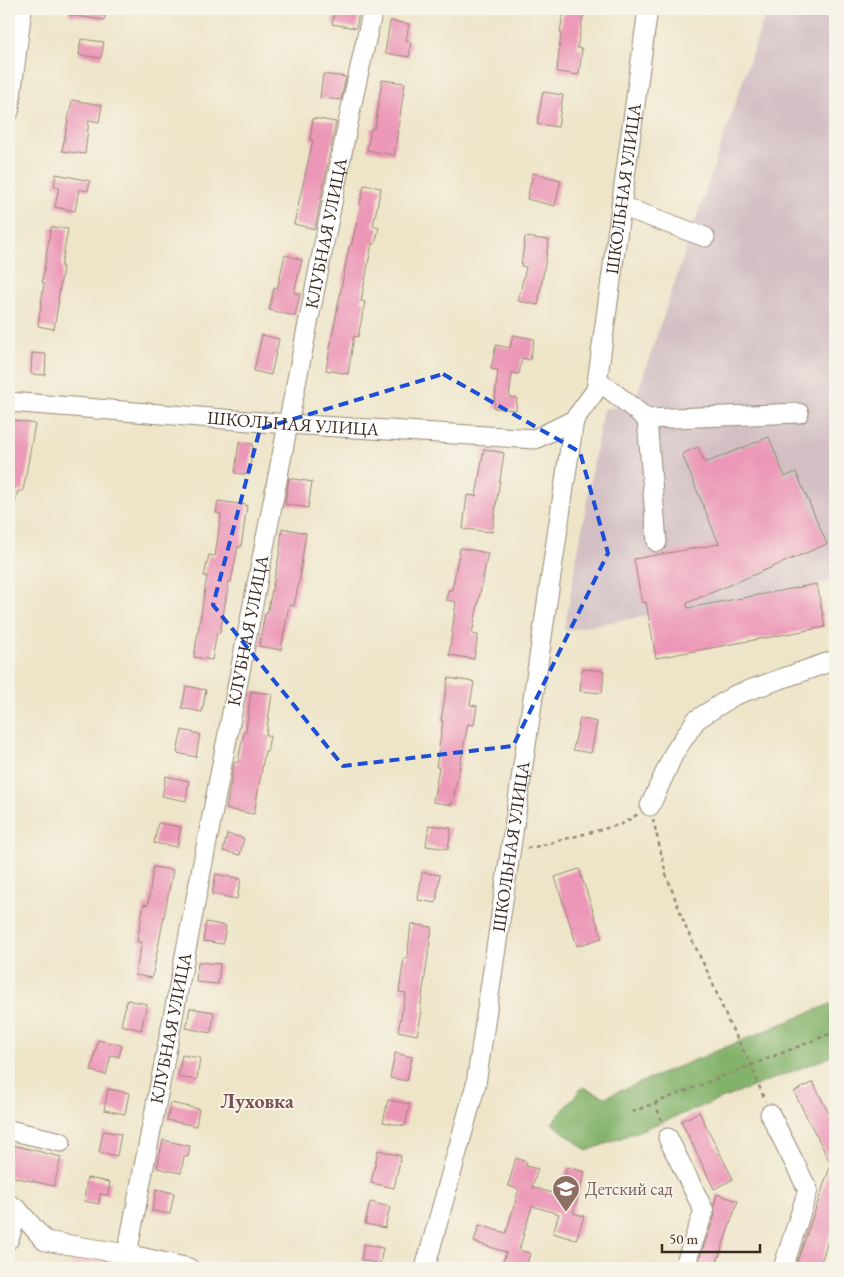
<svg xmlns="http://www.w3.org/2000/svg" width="844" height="1277" font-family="'EB Garamond',serif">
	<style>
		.built { fill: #f7d0cd }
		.industrial { fill: #d2bec3 }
		.forest { fill: #83b26b; stroke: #5f6e44 }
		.building { fill: #ec97b7 }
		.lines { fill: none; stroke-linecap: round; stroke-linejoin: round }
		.minor-casing { stroke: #948874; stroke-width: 21 }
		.path { stroke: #948874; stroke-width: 2.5; stroke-dasharray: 4 4; stroke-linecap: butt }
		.minor { stroke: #fff; stroke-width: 19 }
		.marked { fill: none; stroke: #1d4ed8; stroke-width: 4; stroke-dasharray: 10 6; stroke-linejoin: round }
		.labels { text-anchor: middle; stroke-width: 4; stroke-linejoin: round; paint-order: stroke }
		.street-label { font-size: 18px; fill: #3b2a1e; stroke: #f7f3e8 }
		.education-label { font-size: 18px; fill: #785e54; stroke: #f7f3e8; text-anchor: start }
		.quarter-label { font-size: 20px; font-weight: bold; fill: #795054; stroke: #f7f3e8 }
	</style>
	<rect width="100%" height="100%" fill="#f7f3e8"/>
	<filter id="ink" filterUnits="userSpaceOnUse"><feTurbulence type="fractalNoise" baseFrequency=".02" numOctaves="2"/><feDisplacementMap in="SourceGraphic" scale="10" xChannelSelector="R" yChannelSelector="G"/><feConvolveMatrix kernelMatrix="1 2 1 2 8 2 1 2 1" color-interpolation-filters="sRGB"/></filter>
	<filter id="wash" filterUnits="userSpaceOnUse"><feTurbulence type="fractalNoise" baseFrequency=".0096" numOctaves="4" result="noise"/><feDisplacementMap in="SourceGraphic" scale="20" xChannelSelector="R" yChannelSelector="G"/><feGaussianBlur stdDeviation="1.12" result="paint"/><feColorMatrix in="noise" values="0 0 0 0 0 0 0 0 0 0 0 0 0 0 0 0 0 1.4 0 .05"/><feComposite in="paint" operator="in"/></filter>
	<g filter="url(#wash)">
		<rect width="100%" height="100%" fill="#eee5c9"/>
		<polygon class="built" points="74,1252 146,1268 71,1268"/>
		<polygon class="industrial" points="767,9 835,9 835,581 564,631 603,409 633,406"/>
		<polygon class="forest" points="835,1002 835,1055 587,1151 552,1123 583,1087 605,1097"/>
		<g id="blocks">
			<g class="building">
				<polygon points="69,9 106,9 104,20 69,15"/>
				<polygon points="335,9 360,9 356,28 332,24"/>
				<polygon points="564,9 584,12 577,48 582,49 579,75 557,72 561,32 560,32"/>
				<polygon points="390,21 409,24 406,41 411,42 409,57 385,53"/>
				<polygon points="81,39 104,42 101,58 79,55"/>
				<polygon points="323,74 346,77 341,100 320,98"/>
				<polygon points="382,80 405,83 394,155 367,150 371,128 375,128"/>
				<polygon points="543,92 563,95 558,127 537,124"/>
				<polygon points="72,100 102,105 99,122 89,120 85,154 62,151"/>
				<polygon points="313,118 336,122 315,229 294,224 313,140 310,140"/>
				<polygon points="533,173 561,180 555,206 527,199"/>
				<polygon points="56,174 90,181 88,191 79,189 75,211 55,207 59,187 54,186"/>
				<polygon points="364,185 381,188 373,226 379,228 375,244 372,243 361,301 365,302 358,337 354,336 348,374 326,370 349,246 351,246 361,205 360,204"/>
				<polygon points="51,227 68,229 61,267 63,267 58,300 59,300 54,329 38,326 44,283 42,282"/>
				<polygon points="525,237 549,240 538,305 518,301 526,267 521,266"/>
				<polygon points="285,255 302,260 294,293 300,294 295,316 269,310 274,288 277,289"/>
				<polygon points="262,335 279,339 271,375 254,371"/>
				<polygon points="513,335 534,339 530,360 522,358 519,374 512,373 509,397 517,398 516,410 494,408 498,370 491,369 496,345 510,348"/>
				<polygon points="32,353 46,354 45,375 31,374"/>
				<polygon points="13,420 35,424 23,491 18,491 12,513 9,512 9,442"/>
				<polygon points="769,437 785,477 796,472 827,544 687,603 688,608 817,584 825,627 656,658 646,602 642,603 634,559 719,544 682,454 698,447 705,463"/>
				<polygon points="239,442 253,444 249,475 235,473"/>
				<polygon points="484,449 504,453 492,532 463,529 467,495 476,496"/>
				<polygon points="289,478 312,482 308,508 285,504"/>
				<polygon points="218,501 247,505 241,547 238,547 231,582 229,581 220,633 217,632 212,660 194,657 207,576 204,576 209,555 215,556 221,514 216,513"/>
				<polygon points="282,528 306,533 300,572 301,572 294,606 289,605 281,650 259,646 265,613 267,614 280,551"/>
				<polygon points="460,548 488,553 472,634 478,635 474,659 449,655 456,602 446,600 448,590 452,590"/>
				<polygon points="582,669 604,671 602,693 580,691"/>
				<polygon points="448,678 474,682 470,705 477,706 474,725 468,724 452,805 433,802 439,767 436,767 443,721 441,721"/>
				<polygon points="186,686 206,690 202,712 182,708"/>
				<polygon points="251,691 272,694 266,735 270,736 267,752 265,751 254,814 226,809 234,763 238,762 244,731 246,731"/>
				<polygon points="580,718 597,722 591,753 573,750"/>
				<polygon points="182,730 200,734 196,757 177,753"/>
				<polygon points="166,776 189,781 186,801 162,796"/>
				<polygon points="158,823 181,827 177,847 154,843"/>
				<polygon points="429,825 451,828 448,849 426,846"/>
				<polygon points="227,834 244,838 240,855 223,851"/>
				<polygon points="153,867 173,870 152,978 135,975 142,942 137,942 144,904 148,905"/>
				<polygon points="579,869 602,938 577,946 555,877"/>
				<polygon points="422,872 440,875 436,903 418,900"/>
				<polygon points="216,874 241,879 237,899 212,894"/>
				<polygon points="206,922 226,926 223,944 203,941"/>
				<polygon points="411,924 432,927 420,1012 422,1012 417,1035 398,1031 406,993 399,992 404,958 407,959"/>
				<polygon points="198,962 220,964 218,984 196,982"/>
				<polygon points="127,1000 147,1004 141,1030 121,1025"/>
				<polygon points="190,1008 214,1012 211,1033 186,1028"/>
				<polygon points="98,1040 122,1045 119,1057 111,1055 106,1075 91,1071"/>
				<polygon points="395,1053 412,1057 407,1081 390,1078"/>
				<polygon points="182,1055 200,1058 197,1080 178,1077"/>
				<polygon points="813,1082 835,1126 835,1220 819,1268 795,1268 831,1164 794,1092"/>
				<polygon points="108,1089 129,1093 125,1114 104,1110"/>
				<polygon points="388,1100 410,1104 405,1126 383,1122"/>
				<polygon points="171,1103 199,1109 196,1126 167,1120"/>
				<polygon points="699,1112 733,1179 714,1189 681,1121"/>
				<polygon points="103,1131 121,1134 117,1156 99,1152"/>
				<polygon points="163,1140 190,1146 188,1157 184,1156 181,1173 157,1168"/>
				<polygon points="9,1144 61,1157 54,1186 9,1176"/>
				<polygon points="378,1150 401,1156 394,1188 371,1183"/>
				<polygon points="516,1158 527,1162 526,1166 538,1169 532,1187 559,1195 567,1167 585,1172 573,1213 584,1216 576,1240 553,1233 559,1214 532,1206 519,1250 530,1253 526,1268 501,1268 506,1252 474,1242 479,1225 506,1233 519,1189 508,1186"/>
				<polygon points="87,1178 110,1182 108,1195 100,1194 99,1204 84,1201"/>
				<polygon points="156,1189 174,1193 170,1214 152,1211"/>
				<polygon points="717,1194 738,1201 715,1268 696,1268 715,1215 714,1205"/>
				<polygon points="370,1202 390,1207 385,1228 365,1224"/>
				<polygon points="364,1244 383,1248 380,1264 361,1260"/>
			</g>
		</g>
	</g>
	<g filter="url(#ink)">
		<use href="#blocks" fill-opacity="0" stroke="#948874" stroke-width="1"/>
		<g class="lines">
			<defs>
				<g id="minor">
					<polyline points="9,112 22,9"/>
					<polyline points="621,206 705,237"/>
					<polyline points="598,380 647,419 657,542"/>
					<path id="s1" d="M9,402L288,424L535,439L574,420L596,390L648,9"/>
					<polyline points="647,419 799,413"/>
					<polyline points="650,806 674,753 696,720 735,695 835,660"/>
					<polyline points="770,1114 808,1190 783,1268"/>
					<polyline points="9,1130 61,1142"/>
					<polyline points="668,1138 704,1211 684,1268"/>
					<polyline points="9,1204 18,1210 45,1241 127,1254 189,1268"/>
					<polyline points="9,1239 18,1210"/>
					<path id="s2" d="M127,1254L288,424L352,103L373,9"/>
					<path id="s3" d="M425,1268L476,1084L574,420"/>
				</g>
			</defs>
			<use href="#minor" class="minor-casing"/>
			<g class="path">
				<polyline points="830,678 835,691"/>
				<polyline points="653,819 666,874 686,928 710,977 728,1021 751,1065 765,1101"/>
				<polyline points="527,848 535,847 622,824 638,814"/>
				<polyline points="655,1102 663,1125"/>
				<polyline points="632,1112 835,1032"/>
			</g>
			<use href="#minor" class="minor"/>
		</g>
	</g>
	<path class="marked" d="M443,374L580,452L608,553L513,746L343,766L213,605L260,429Z"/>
	<defs>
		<symbol id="school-pin" viewBox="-11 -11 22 30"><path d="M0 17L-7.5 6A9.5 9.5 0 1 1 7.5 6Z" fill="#8d6e63" stroke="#f7f3e8"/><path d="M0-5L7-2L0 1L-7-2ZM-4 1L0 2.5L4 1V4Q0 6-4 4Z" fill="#fff"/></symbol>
	</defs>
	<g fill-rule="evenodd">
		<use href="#school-pin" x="550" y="1173" width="32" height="43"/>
	</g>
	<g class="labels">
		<g class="street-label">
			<text dy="6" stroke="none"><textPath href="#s1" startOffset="811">ШКОЛЬНАЯ УЛИЦА</textPath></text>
			<text dy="6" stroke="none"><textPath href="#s2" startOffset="1040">КЛУБНАЯ УЛИЦА</textPath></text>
			<text dy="6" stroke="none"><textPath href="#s1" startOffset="285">ШКОЛЬНАЯ УЛИЦА</textPath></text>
			<text dy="6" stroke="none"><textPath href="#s2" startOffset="635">КЛУБНАЯ УЛИЦА</textPath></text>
			<text dy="6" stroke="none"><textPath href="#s3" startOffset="431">ШКОЛЬНАЯ УЛИЦА</textPath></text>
			<text dy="6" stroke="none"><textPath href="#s2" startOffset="230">КЛУБНАЯ УЛИЦА</textPath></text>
		</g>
		<g class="education-label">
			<text x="585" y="1195">Детский сад</text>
		</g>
		<g class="quarter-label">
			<text x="257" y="1108">Луховка</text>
		</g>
	</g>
	<rect width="844" height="1277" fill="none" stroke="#f7f3e8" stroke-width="30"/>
	<path d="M662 1244v8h98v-8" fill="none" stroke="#3b2a1e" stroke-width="2.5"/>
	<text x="669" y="1244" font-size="15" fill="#3b2a1e" stroke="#f7f3e8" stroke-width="4" paint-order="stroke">50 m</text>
</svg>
